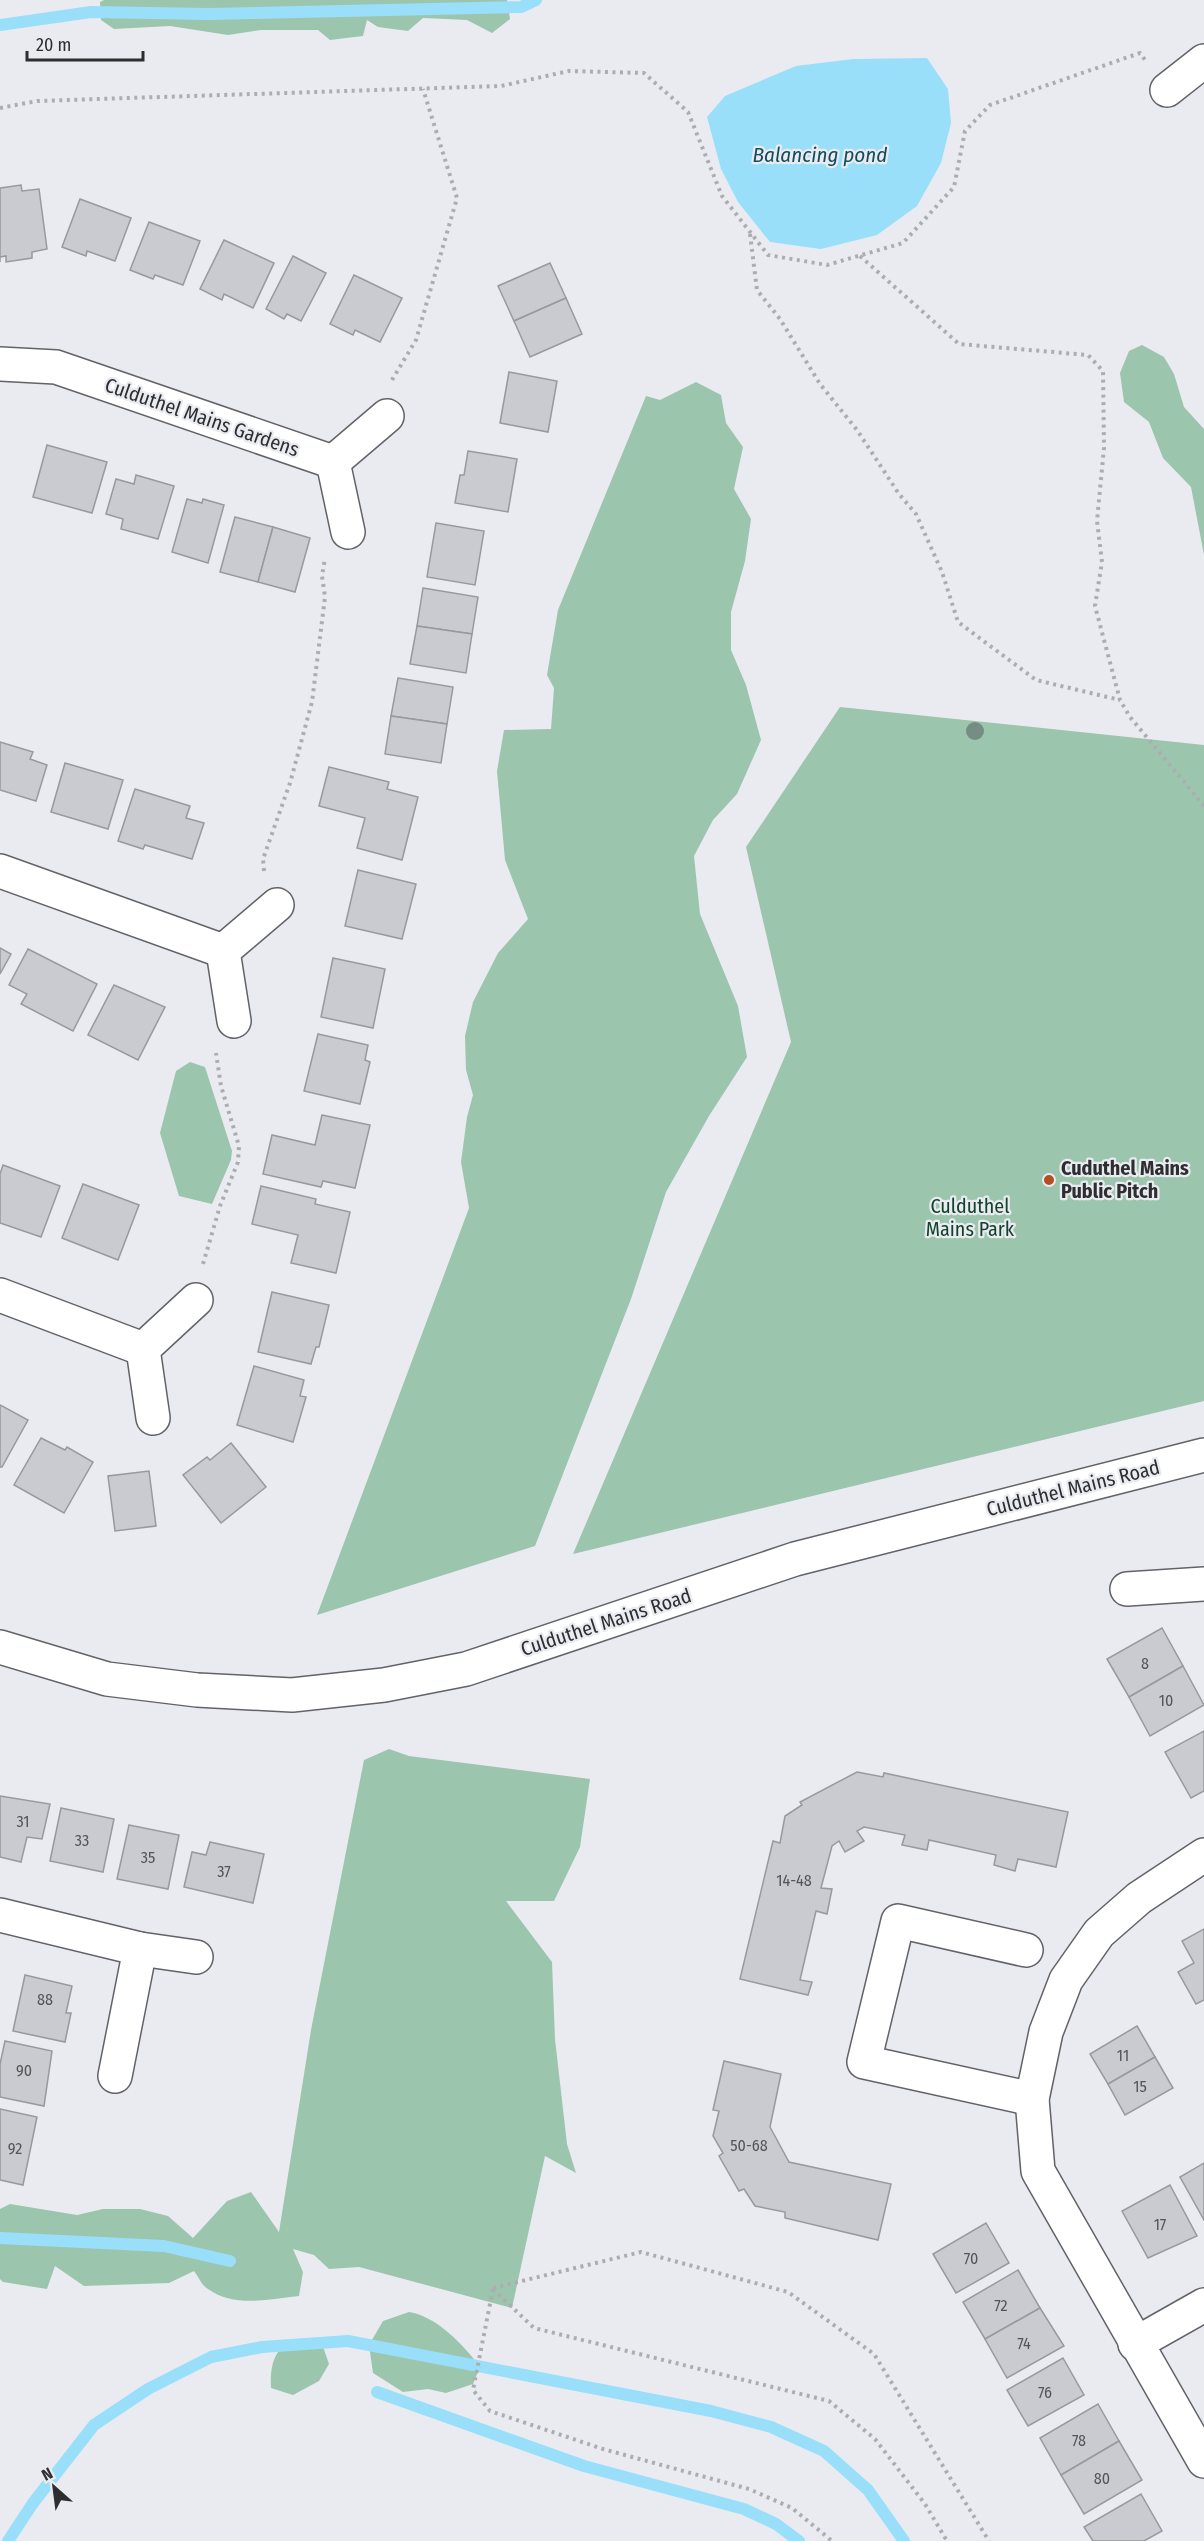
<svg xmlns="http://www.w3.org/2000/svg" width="1204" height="2541" font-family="'Fira Sans Condensed',sans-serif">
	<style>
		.green { fill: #9cc5ad }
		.water { fill: #9adff9 }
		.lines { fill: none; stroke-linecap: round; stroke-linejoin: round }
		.stream { stroke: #9adff9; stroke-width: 12 }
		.building { fill: #cacbd0; stroke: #98989e; stroke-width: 1.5 }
		.minor-casing { stroke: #626368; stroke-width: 36 }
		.tertiary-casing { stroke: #626368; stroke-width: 36 }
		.path { stroke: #acadb1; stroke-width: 4; stroke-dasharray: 3 4.5; stroke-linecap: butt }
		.minor { stroke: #fff; stroke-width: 33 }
		.tertiary { stroke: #fff; stroke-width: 33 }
		.tree { fill: #748e84 }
		.poi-dot { fill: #b54f23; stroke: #eaebf1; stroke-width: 2 }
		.labels { text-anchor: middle; stroke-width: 4.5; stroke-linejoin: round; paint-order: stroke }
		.number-label { font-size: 16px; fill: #545558 }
		.street-label { font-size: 20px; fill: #2d2e30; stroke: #eaebf1 }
		.poi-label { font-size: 20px; font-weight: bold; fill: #2d2e30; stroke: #eaebf1; text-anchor: start }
		.park-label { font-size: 20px; fill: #13422b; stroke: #eaebf1 }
		.water-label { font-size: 21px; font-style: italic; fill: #124c5e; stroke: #eaebf1 }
	</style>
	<rect width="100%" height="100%" fill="#eaebf1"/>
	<g class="green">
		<polygon points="104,0 507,0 510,19 492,33 467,20 423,18 408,31 378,27 367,20 363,36 330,40 318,30 261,30 228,35 170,26 114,29 101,20 100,2"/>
		<polygon points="1142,345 1164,357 1174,374 1184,407 1204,429 1204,555 1191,487 1163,458 1149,422 1124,402 1120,373 1129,351"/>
		<polygon points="696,382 721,395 726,423 743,447 734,489 751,519 745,561 731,612 731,650 746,685 761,740 737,794 713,820 694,856 700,914 738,1006 747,1057 709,1116 666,1192 631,1299 535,1546 317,1615 469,1208 461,1162 467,1117 473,1095 466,1070 465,1036 473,1002 498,953 528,919 505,860 497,771 504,730 551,729 554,688 547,675 558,610 646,396 660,400"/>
		<polygon points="840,707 1204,745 1204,1401 573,1554 791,1042 746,847"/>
		<polygon points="190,1062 205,1067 232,1151 231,1160 212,1204 179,1196 160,1133 176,1071"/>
		<path d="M389,1749L409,1756L590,1779L580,1847L554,1901H506L552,1962L555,2039L567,2144L576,2173L545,2156L512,2308L359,2267L329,2269L314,2255L293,2249L303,2272L299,2296C270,2299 234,2308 208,2289C202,2286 198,2276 194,2271L169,2283L84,2286L55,2266L47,2289L3,2282L0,2279V2209L10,2204L77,2215L103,2209H140L168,2216L193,2238L227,2201L251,2192L279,2232L311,2030L364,1760Z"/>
		<path d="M409,2312C436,2316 464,2345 480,2367L473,2384L446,2393L428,2389L403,2392L373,2373L369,2345L383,2321Z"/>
		<path d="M290,2342L322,2344L329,2364L319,2381L293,2395L271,2388C270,2370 272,2351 290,2342Z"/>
	</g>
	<polygon class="water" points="927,58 948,89 951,123 941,163 917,206 877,235 821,249 770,242 738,202 721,169 707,117 725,96 796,66 853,59"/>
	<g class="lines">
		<g class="stream">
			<polyline points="0,25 91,12 209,14 521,7 536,0"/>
			<polyline points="0,2238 164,2246 230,2261"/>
			<polyline points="377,2392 584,2466 744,2509 776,2524 799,2541"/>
			<polyline points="8,2541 33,2503 94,2425 148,2389 211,2357 262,2347 348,2341 711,2411 771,2427 824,2451 868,2490 904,2541"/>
		</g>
	</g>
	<g class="building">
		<polygon points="21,185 22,191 39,189 47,249 32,252 32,258 6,262 6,256 0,257 0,262 0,188"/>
		<polygon points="80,199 131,218 115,261 87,251 86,256 62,247"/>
		<polygon points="149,222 200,241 183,285 155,275 153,279 130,270"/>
		<polygon points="224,240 274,263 253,308 224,294 222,300 200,289"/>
		<polygon points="293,256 326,273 301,321 287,314 284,319 266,309"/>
		<polygon points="550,263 566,298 514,321 498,286"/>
		<polygon points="354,275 402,298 380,342 355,330 353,335 330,324"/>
		<polygon points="566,298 582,334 530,357 514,321"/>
		<polygon points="509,372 557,381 548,432 500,423"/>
		<polygon points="47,445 107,462 92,513 33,497"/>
		<polygon points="468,451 517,459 508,512 455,503 460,475 464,475"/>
		<polygon points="136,475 174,486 158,539 121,529 123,519 106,514 116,479 134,484"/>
		<polygon points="187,499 202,503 203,499 224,505 208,563 172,552"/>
		<polygon points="235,517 273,527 258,582 220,572"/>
		<polygon points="436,523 484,531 475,585 427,577"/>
		<polygon points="273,527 310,538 295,592 258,582"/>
		<polygon points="423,588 478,597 472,634 417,626"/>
		<polygon points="417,626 472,634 466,673 410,664"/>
		<polygon points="398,678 453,687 447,724 391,716"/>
		<polygon points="391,716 447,724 441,763 385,754"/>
		<polygon points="0,742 33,752 30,759 47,765 36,801 0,790"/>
		<polygon points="65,763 123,780 108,829 51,812"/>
		<polygon points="329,767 389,782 387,789 418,797 402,860 357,848 365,818 319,806"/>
		<polygon points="135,789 190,806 186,818 204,823 192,859 145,845 143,849 118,841"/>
		<polygon points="358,870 416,884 402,939 345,926"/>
		<polygon points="0,948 11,954 0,974"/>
		<polygon points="28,949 97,984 73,1031 21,1004 27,994 9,985"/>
		<polygon points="333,958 385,969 373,1028 321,1017"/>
		<polygon points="114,985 165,1007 138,1060 88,1035"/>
		<polygon points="318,1034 368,1045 365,1060 370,1062 360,1104 304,1091"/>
		<polygon points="322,1115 370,1125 355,1188 323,1181 321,1187 263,1174 272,1135 315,1145"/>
		<polygon points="3,1165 60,1186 41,1237 0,1223 0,1174"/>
		<polygon points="83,1184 139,1205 118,1260 62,1238"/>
		<polygon points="261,1186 316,1199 315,1204 350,1212 336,1273 291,1263 298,1235 252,1224"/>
		<polygon points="272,1292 329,1305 319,1347 316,1347 311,1364 258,1352"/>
		<polygon points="254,1366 304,1380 300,1396 306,1397 293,1442 237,1425"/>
		<polygon points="0,1405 28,1420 2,1467 0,1467"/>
		<polygon points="41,1438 65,1450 67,1447 93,1462 64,1513 14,1485"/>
		<polygon points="231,1443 266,1487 221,1523 183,1475 207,1457 210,1460"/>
		<polygon points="149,1471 156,1526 115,1531 108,1476"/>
		<polygon points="1162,1628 1183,1666 1129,1697 1107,1659"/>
		<polygon points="1183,1666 1204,1705 1150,1736 1129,1697"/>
		<polygon points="1204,1731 1204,1791 1191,1798 1165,1752"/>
		<polygon points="857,1772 883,1777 884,1773 1068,1812 1056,1867 1018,1859 1015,1871 994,1865 996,1855 929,1840 927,1850 902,1845 905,1835 864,1827 857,1831 864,1841 845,1852 839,1841 832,1846 821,1888 832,1889 827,1914 816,1911 800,1980 812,1982 808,1995 740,1979 773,1841 780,1843 785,1816 802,1805 800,1802"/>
		<polygon points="0,1796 50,1804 42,1839 27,1837 21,1862 0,1857"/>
		<polygon points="61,1808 114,1819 103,1872 50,1861"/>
		<polygon points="129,1825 179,1835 168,1889 117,1879"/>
		<polygon points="210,1842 264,1854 253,1903 184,1887 192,1852 206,1855"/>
		<polygon points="1204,1929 1204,2000 1196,2004 1178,1972 1194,1963 1182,1941"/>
		<polygon points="25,1975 72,1986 66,2013 71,2013 65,2042 13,2031"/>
		<polygon points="1137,2026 1155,2057 1108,2084 1090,2054"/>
		<polygon points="5,2041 52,2051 44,2106 0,2097 0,2064"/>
		<polygon points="1155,2057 1173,2088 1125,2115 1108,2084"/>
		<polygon points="724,2061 781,2074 770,2127 789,2162 891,2184 878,2240 785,2218 785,2212 755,2206 744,2189 739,2191 719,2156 723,2153 713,2136 719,2111 713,2110"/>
		<polygon points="0,2109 37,2117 23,2185 0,2180"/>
		<polygon points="1204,2163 1204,2220 1180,2177"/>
		<polygon points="1170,2185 1197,2236 1148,2258 1122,2211"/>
		<polygon points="986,2223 1009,2263 956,2293 933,2254"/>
		<polygon points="1018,2270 1040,2308 985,2339 963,2302"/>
		<polygon points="1040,2308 1064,2346 1007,2378 985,2339"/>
		<polygon points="1063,2358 1084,2395 1028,2426 1007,2390"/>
		<polygon points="1098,2404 1119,2441 1061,2475 1040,2438"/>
		<polygon points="1119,2441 1142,2480 1084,2514 1061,2475"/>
		<polygon points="1141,2494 1162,2531 1144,2541 1093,2541 1084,2527"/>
	</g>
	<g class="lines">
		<defs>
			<g id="minor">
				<polyline points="1167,90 1204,61"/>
				<polyline points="0,364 56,367 333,462 348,532"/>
				<polyline points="333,462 387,416"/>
				<polyline points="0,871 223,951"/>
				<polyline points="234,1021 223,951 277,905"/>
				<polyline points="0,1295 143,1349"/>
				<polyline points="153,1418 143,1349 196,1300"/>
				<polyline points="1127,1589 1204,1584"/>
				<polyline points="1204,1855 1139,1898 1099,1933 1066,1980 1046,2032 1032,2099 1038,2171 1204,2461"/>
				<polyline points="0,1915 140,1949 115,2076"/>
				<polyline points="140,1949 196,1957"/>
				<polyline points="1026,1950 898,1921 864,2062 1032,2099"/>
				<polyline points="1135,2344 1204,2305"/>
			</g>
			<polyline id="tertiary" points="0,1647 107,1679 197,1690 292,1695 384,1685 466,1669 795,1559 1204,1455"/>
		</defs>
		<use href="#minor" class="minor-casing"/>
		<use href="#tertiary" class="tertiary-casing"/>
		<g class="path">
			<polyline points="0,108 37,101 501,86 569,71 644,73 688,112 722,196 768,255 827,265 903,243 954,187 965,131 990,105 1140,53 1145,60"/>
			<polyline points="750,234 757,290 780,319 820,384 857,430 899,494 916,514 942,572 958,622 1036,680 1120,700"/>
			<polyline points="860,256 959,344 1088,355 1103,371 1104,448 1097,521 1102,562 1095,606 1120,700 1130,717 1204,806"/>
			<polyline points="392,380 416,340 457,198 423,89"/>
			<polyline points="264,871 263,859 290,783 312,702 325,597 322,576 325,558"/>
			<polyline points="203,1264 220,1206 238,1162 239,1146 221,1086 216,1053"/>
			<polyline points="493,2288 641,2252 788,2292 874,2354 989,2541"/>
			<polyline points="493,2289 534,2328 829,2401 875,2439 925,2504 947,2541"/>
			<polyline points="493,2289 473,2390 490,2411 603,2449 749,2489 792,2508 832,2541"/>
		</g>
		<use href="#minor" class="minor"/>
		<use href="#tertiary" class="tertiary"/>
	</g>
	<circle class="tree" cx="975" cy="731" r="9"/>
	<circle class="poi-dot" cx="1049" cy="1180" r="6"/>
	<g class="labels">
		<g class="number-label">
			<text x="1145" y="1669">8</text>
			<text x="1166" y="1706">10</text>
			<text x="23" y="1827">31</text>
			<text x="82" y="1846">33</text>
			<text x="148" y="1863">35</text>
			<text x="224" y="1877">37</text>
			<text x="794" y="1886">14-48</text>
			<text x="45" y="2005">88</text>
			<text x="1123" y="2061">11</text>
			<text x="24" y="2076">90</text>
			<text x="1140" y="2092">15</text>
			<text x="749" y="2151">50-68</text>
			<text x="15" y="2154">92</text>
			<text x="1160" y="2230">17</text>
			<text x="971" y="2264">70</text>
			<text x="1001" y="2311">72</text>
			<text x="1024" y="2349">74</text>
			<text x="1045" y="2398">76</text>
			<text x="1079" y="2446">78</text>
			<text x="1102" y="2484">80</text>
		</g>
		<g class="street-label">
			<text transform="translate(202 417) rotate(19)" y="7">Culduthel Mains Gardens</text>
			<text transform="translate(1073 1488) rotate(-14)" y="7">Culduthel Mains Road</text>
			<text transform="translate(606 1622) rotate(-18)" y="7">Culduthel Mains Road</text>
		</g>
		<g class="poi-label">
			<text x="1061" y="1175">Cuduthel Mains<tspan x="1061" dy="23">Public Pitch</tspan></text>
		</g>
		<g class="park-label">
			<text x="970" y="1213">Culduthel<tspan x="970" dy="23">Mains Park</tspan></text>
		</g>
		<g class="water-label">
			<text x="820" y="162">Balancing pond</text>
		</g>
	</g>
	<g transform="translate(54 2487) rotate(332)" stroke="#eaebf1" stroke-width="4.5" paint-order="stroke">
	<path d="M0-4.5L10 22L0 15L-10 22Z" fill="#2d2e30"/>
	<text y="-9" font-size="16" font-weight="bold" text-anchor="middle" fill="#2d2e30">N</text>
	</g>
	<path d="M27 51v9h116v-9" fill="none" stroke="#2d2e30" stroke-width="3"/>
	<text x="36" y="51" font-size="18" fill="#2d2e30" stroke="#eaebf1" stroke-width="4.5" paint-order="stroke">20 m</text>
</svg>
